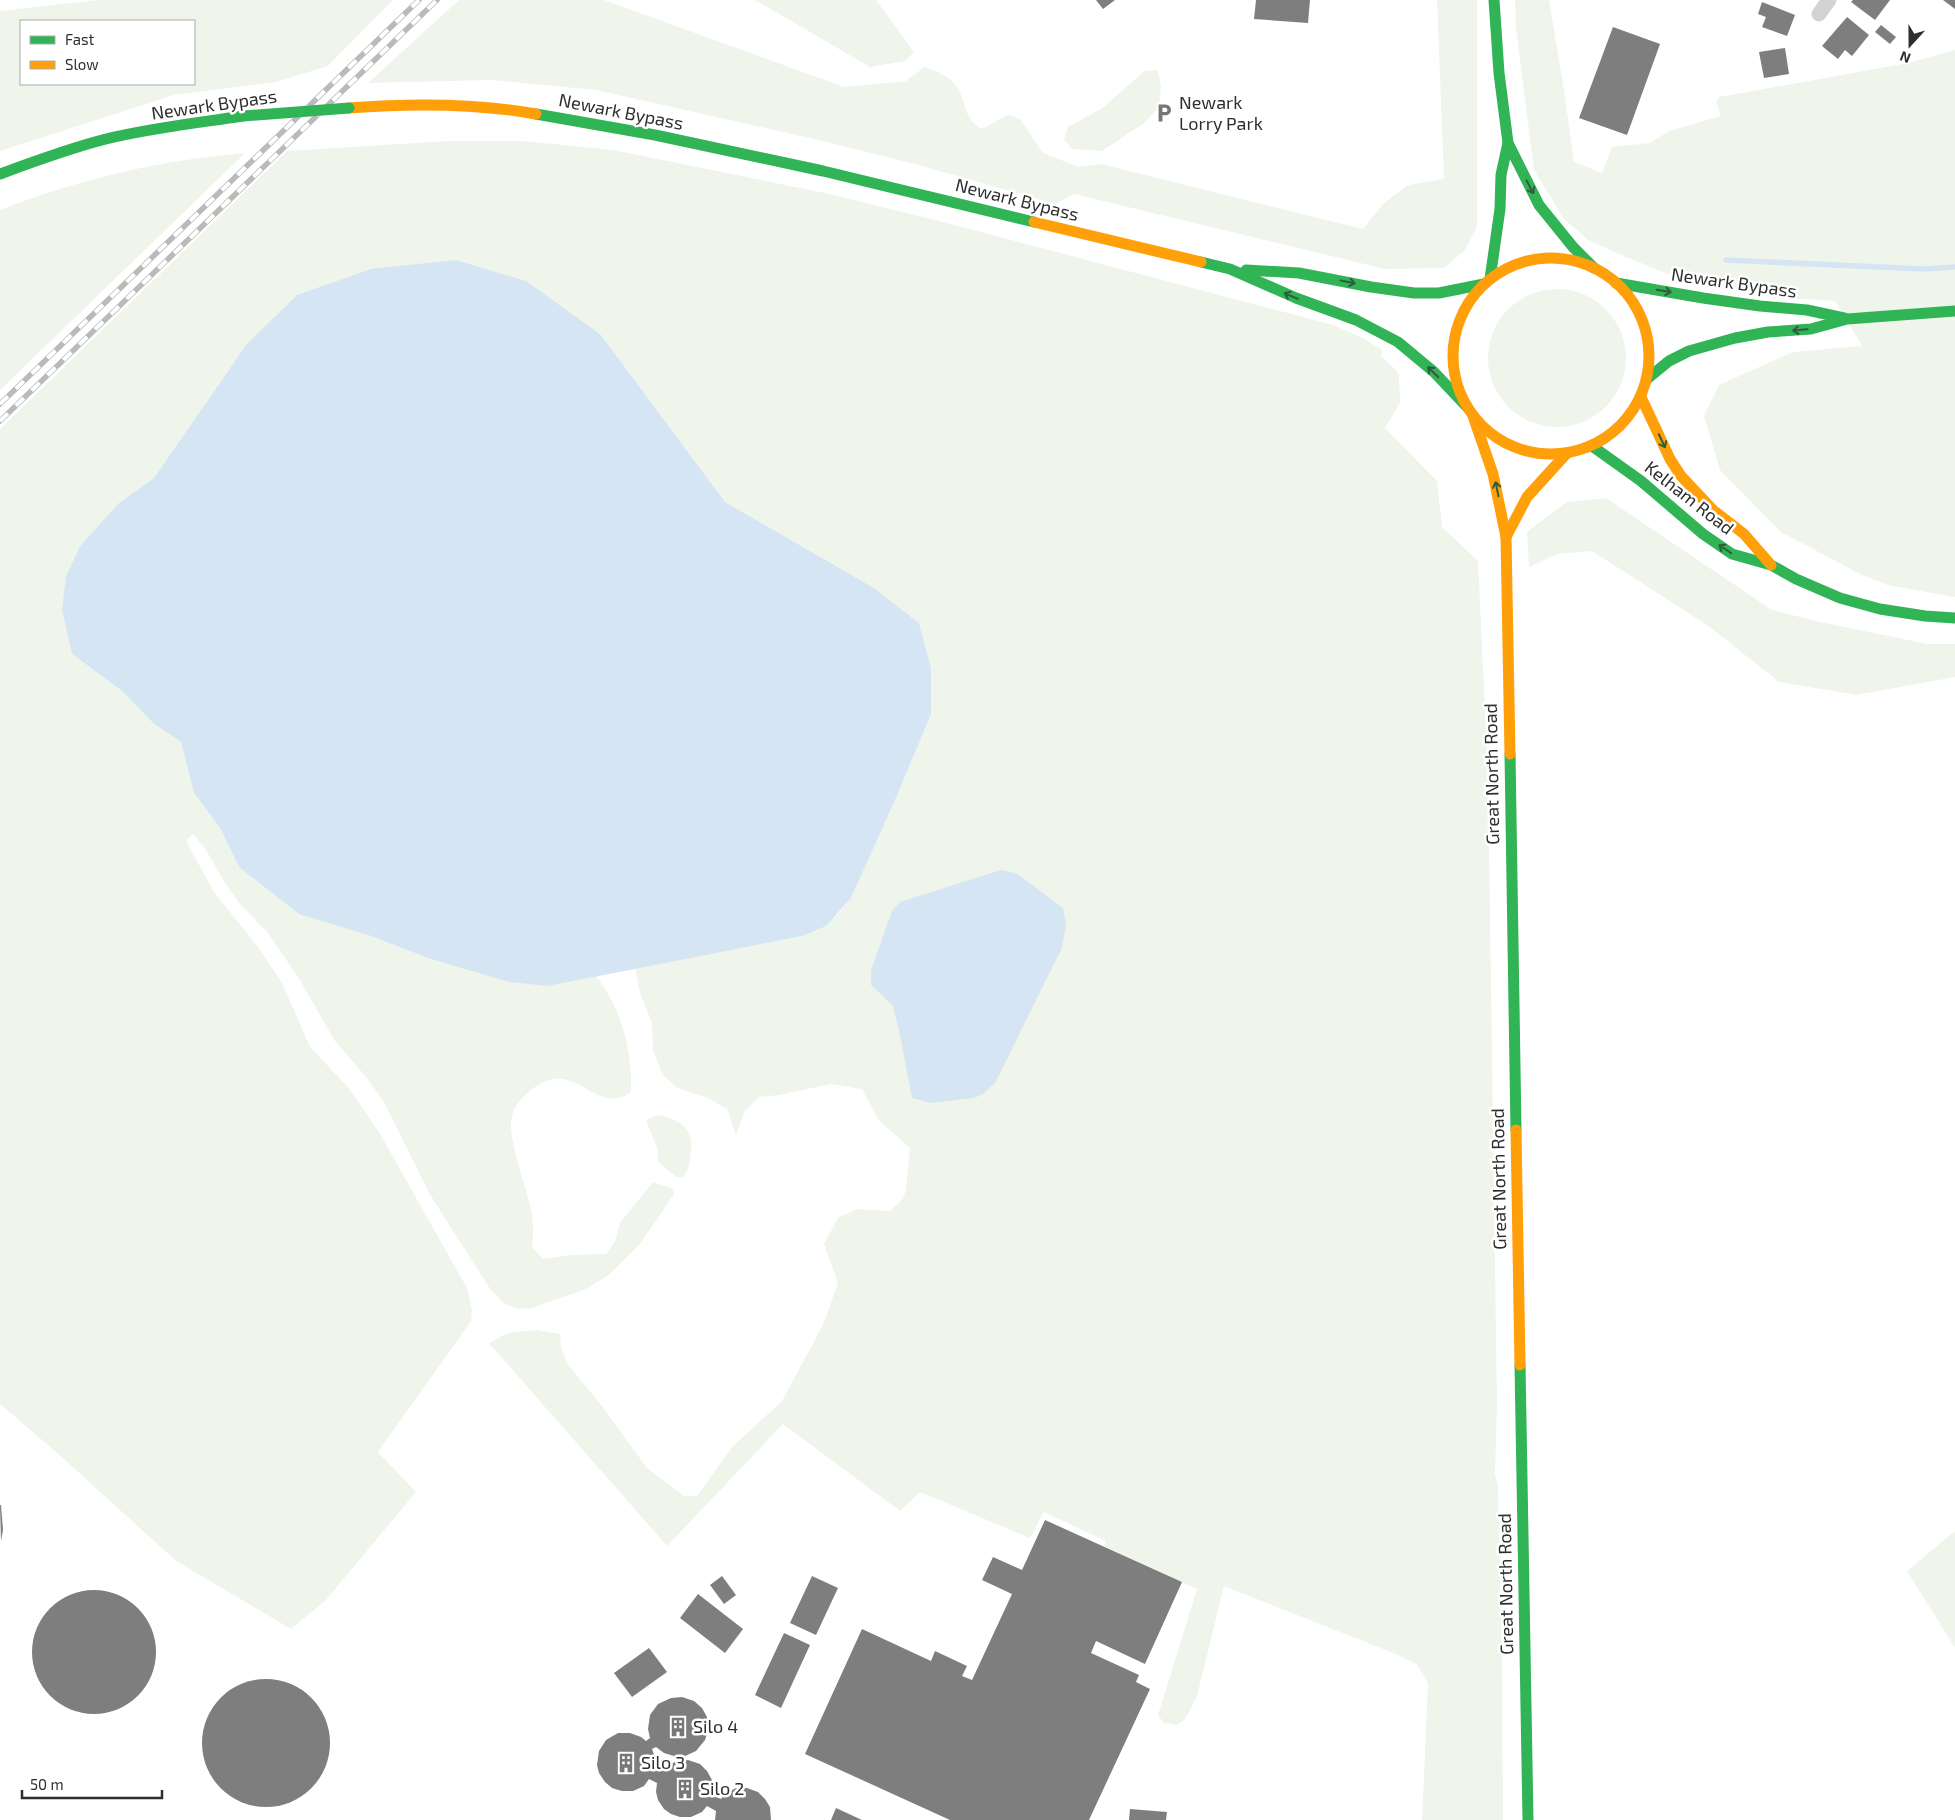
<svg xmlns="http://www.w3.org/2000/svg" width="1955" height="1820" font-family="'Exo 2',sans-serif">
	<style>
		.green { fill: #eff5eb; fill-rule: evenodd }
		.water { fill: #d6e5f4 }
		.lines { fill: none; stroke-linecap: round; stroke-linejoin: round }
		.stream { stroke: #d6e5f4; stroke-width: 5.5 }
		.building { fill: #7e7e7e }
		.street { stroke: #d3d3d3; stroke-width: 15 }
		.fast { stroke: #30b455; stroke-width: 11 }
		.slow { stroke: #ff9f0a; stroke-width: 11 }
		.rail-casing { stroke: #bababa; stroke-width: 5.5 }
		.rail { stroke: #fff; stroke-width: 4; stroke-dasharray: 11; stroke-linecap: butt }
		.fast-bridge { stroke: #30b455; stroke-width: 11 }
		.oneway { stroke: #2f5d3c }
		.labels { text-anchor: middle; stroke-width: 5; stroke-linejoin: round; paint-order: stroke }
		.poi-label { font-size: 18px; fill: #2e2e2e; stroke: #fff; text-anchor: start }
		.street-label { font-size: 18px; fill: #2e2e2e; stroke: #fff }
	</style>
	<rect width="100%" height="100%" fill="#fff"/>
	<g class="green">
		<path d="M98,0H393L328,66L276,82L174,95L0,151V11ZM194,21V84H21V21Z"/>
		<path d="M459,0H604L844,87L906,81L924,67C936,71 950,76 957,87C968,105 962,117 982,129L1008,115L1020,119L1043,153L1079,167L1101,164L1363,229L1383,204L1408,185L1444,179L1437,0H1477V227L1465,250L1444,268L1385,269L1074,194L1055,204L915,164L810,138L596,90L491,80L368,83Z"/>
		<polygon points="755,0 876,0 914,52 905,61 870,67"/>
		<polygon points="1515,0 1549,0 1564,90 1574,162 1602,173 1612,147 1650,143 1669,131 1721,116 1716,102 1719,97 1908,63 1955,50 1955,597 1887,585 1860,574 1781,532 1720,470 1704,416 1719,385 1793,352 1862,346 1835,301 1769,297 1687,282 1619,254 1588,240 1564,219 1534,170 1516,27"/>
		<polygon points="1158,70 1161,86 1159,107 1144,123 1102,151 1072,149 1064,139 1068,127 1101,109 1145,71"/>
		<path d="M449,141H524L613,150L830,194L939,221L1333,325L1359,336L1383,350L1381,355L1399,374L1400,403L1385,428L1437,481L1442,527L1478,561L1488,774L1497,1403L1495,1474L1498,1485L1502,1658L1503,1820H1422L1428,1684L1417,1664L1393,1653L1224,1586L1197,1696L1185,1719L1177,1725L1164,1723L1158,1715L1197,1589L1104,1546L1106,1541L1044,1512L1030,1538L920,1492L900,1511L783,1424L667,1546L489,1343L508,1333L537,1330L560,1334L561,1348L569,1366L602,1406L647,1468L684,1496H697L732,1447L782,1401L823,1325L838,1283L824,1244L838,1218L857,1209L890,1211L901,1201L906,1191L910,1148L879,1121L862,1089L831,1084L779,1095L759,1097L745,1111L736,1135L727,1109L708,1098L677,1088L663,1075L653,1051L652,1023L640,993L635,968L802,936L837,915L851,898L892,807L931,668L919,623L874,588L725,502L601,335L246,345L154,478L119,503L80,546L66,576L72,654L122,691L153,723L181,742L194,793L220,828L239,867L368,935L428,958L548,986L596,976C621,1007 633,1053 631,1092C601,1115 579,1070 549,1080C533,1086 517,1099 512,1116C506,1134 527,1189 531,1209C534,1222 533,1235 532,1247L543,1259L572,1255L606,1254L615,1241L620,1223L653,1182L673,1189L674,1194L640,1244L610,1274L586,1289L532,1308L517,1309L503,1303L488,1286L429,1193L384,1102L367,1078L335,1041L298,977L267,932L239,903L222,878L206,850L193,834L186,841L214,892L258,947L282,983L310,1047L348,1087L379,1132L467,1288L472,1310L471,1321L378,1452L416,1492L326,1600L291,1629L176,1561L55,1451L0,1404V429L287,151Z"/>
		<path d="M245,153L0,390V210C79,179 161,160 245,153Z"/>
		<circle cx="1557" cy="358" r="69"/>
		<polygon points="1606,498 1772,610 1820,622 1928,644 1955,644 1955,677 1857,695 1779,682 1710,627 1592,551 1557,554 1529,567 1527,532 1567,502"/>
		<path d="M658,1115C684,1120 696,1132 690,1159C689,1167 688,1172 683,1177H676L657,1161L658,1150L646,1120Z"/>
		<polygon points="1955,1531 1955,1648 1907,1571"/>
	</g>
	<g class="water">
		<polygon points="456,260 526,281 601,335 725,502 874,588 919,623 931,668 931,714 892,807 851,898 826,926 802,936 548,986 509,982 428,958 368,935 299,914 239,867 220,828 194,793 181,742 153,723 122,691 72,654 62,610 66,576 80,546 119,503 154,478 246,345 297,295 371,269"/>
		<polygon points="1001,870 1016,873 1063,908 1066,924 1062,948 995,1083 983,1094 974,1098 931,1103 912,1098 900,1035 893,1006 871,985 871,970 892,911 900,902"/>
	</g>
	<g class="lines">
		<polyline class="stream" points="1726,260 1923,269 1955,267"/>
	</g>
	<g class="building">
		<polygon points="1096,0 1115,0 1103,9"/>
		<polygon points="1256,0 1310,0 1308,23 1254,19"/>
		<polygon points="1853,0 1890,0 1875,20 1851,2"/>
		<polygon points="1943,0 1955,0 1955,9"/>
		<polygon points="1762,2 1795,15 1787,36 1762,27 1766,17 1758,14"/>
		<polygon points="1847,17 1869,35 1852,56 1845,50 1838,59 1822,46"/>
		<polygon points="1881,25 1896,37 1890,44 1875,32"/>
		<polygon points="1613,27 1660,44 1627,135 1579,118"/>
		<polygon points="1785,48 1789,74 1764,78 1759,52"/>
		<polygon points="0,1505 1,1505 3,1530 1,1541"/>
		<polygon points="1045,1520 1182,1582 1145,1664 1096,1641 1091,1653 1139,1675 1136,1682 1150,1689 1089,1820 950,1820 805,1754 862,1629 931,1661 935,1651 967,1666 962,1676 972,1680 1012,1594 982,1580 993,1557 1022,1570"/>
		<polygon points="722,1576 736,1595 724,1604 710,1585"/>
		<polygon points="812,1576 838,1588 816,1635 790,1623"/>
		<circle cx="94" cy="1652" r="62"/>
		<polygon points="698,1594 743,1629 725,1653 680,1618"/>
		<polygon points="784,1633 810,1645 781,1708 755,1695"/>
		<polygon points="649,1648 667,1672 632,1697 614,1673"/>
		<circle cx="266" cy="1743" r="64"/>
		<polygon points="682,1697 694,1701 702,1708 707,1717 708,1731 705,1740 696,1751 685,1756 674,1756 664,1753 656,1747 652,1749 656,1760 655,1768 662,1771 665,1767 677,1761 688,1760 700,1764 707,1771 712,1780 712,1795 721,1799 724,1795 736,1788 747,1788 758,1792 765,1799 770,1807 771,1820 715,1820 716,1811 707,1806 702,1812 691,1817 680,1817 671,1814 664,1809 658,1800 656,1792 657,1783 649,1779 644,1786 633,1791 622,1791 612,1788 605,1782 599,1773 597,1765 599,1751 606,1740 618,1733 630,1733 641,1737 646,1741 650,1738 648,1729 650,1715 658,1704 671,1698"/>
		<polygon points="836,1808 862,1820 831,1820"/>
		<polygon points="1130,1809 1167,1812 1166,1820 1129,1820"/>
	</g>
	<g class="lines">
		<polyline class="street" points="1819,14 1829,0"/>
		<g class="fast">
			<polyline points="1494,0 1499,73 1508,143 1539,205 1573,247 1594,268"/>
			<polyline points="536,114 655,135 823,171 1034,222"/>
			<path d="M0,174C35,161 70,148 106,139C151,128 197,123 243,116"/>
			<polyline points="1201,262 1230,269 1296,298 1356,320 1398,342 1434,372 1467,407"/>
			<polyline points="1246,270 1299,273 1371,287 1414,293 1439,293 1484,284"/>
			<polyline points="1490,279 1500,209 1501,175 1508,143"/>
			<polyline points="1616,283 1703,298 1760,306 1807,310 1844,318"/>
			<polyline points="1647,379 1669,361 1689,351 1735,338 1768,332 1811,329 1847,319 1955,311"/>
			<polyline points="1592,446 1641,481 1703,534 1732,554 1771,565 1796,579 1840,598 1880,609 1925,616 1955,618"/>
			<polyline points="1510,754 1516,1130"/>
			<polyline points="1520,1365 1528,1820"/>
		</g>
		<g class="slow">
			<path d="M349,108C412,103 474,103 536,114"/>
			<polyline points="1034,222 1201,262"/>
			<circle cx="1551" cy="356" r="98"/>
			<polyline points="1641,397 1670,459 1681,476 1713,510 1744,534 1771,565"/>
			<polyline points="1473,416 1493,474 1506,537 1510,754"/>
			<polyline points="1506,537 1527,497 1567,453"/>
			<polyline points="1516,1130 1520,1365"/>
		</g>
		<defs>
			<g id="rail">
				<polyline points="0,404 419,0"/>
				<polyline points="0,421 437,0"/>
			</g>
		</defs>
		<use href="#rail" class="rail-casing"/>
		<use href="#rail" class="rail"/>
		<polyline class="fast-bridge" points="243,116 349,108"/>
	</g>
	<defs><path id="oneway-shaft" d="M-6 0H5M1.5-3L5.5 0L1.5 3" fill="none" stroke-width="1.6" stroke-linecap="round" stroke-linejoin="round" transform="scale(1.25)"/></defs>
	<g class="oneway">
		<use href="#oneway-shaft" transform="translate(1530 187) rotate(62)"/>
		<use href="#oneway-shaft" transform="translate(1348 282) rotate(12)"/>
		<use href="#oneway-shaft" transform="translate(1664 291) rotate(10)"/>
		<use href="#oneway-shaft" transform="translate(1291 296) rotate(-157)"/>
		<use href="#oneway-shaft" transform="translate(1800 330) rotate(175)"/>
		<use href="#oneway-shaft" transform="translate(1433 372) rotate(-136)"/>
		<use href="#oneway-shaft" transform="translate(1662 441) rotate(65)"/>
		<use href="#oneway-shaft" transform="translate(1497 489) rotate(-101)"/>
		<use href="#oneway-shaft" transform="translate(1725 549) rotate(-146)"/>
	</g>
	<defs>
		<symbol id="parking-bare" viewBox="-9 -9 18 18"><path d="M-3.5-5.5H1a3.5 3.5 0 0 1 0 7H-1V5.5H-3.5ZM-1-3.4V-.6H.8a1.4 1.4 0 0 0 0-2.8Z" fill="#777" stroke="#fff" stroke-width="2.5" paint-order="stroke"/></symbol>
		<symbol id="building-bare" viewBox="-9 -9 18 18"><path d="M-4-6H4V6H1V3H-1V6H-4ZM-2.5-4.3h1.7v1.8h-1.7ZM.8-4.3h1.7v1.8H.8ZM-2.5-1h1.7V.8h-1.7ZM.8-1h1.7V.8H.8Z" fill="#777" stroke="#fff" stroke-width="2.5" paint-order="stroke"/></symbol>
	</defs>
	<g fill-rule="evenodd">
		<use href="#parking-bare" x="1150" y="99" width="28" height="28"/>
		<use href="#building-bare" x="664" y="1713" width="28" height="28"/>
		<use href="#building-bare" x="612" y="1749" width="28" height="28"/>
		<use href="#building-bare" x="671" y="1775" width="28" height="28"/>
	</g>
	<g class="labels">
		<g class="poi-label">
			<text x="1179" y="109">Newark<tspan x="1179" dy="21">Lorry Park</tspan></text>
			<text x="693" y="1733">Silo 4</text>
			<text x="641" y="1769">Silo 3</text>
			<text x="700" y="1795">Silo 2</text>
		</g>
		<g class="street-label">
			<text transform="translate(214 105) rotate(-8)" y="6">Newark Bypass</text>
			<text transform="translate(621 112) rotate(11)" y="6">Newark Bypass</text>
			<text transform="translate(1017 200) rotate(14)" y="6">Newark Bypass</text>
			<text transform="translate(1734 283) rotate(8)" y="6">Newark Bypass</text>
			<text transform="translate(1689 498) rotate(38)" y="6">Kelham Road</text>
			<text transform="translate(1492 774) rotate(-91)" y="6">Great North Road</text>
			<text transform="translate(1499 1179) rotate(-91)" y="6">Great North Road</text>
			<text transform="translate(1506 1584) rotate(-91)" y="6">Great North Road</text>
		</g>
	</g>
	<rect x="20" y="20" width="175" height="65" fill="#ffffff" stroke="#ababab"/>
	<rect x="30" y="36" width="25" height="8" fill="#30b455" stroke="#ababab"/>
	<text x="65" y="45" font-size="15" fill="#2e2e2e">Fast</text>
	<rect x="30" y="61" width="25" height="8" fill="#ff9f0a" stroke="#ababab"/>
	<text x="65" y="70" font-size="15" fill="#2e2e2e">Slow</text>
	<g transform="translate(1910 45) rotate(201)" stroke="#ffffff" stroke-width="4" paint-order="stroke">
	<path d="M0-4L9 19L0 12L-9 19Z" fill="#2e2e2e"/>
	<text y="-8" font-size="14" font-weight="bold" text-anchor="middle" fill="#2e2e2e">N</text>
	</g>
	<path d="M22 1790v8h140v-8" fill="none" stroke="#2e2e2e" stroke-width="2.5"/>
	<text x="30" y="1790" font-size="15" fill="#2e2e2e" stroke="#ffffff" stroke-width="4" paint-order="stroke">50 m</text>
</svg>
